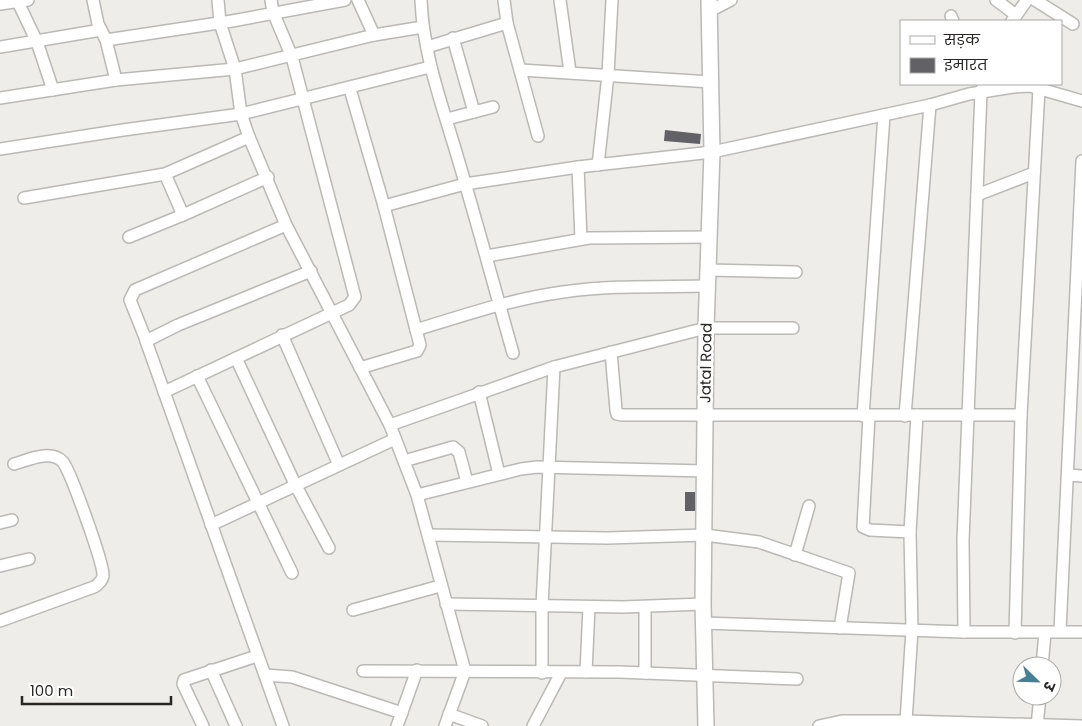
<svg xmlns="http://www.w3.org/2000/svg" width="1082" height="726" font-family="Poppins,'Noto Sans Devanagari',sans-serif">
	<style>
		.building { fill: #626165 }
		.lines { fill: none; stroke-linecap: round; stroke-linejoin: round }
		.minor-casing { stroke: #bbb9b5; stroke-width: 14 }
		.major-casing { stroke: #bbb9b5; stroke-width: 18 }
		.minor { stroke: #fff; stroke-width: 11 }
		.major { stroke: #fff; stroke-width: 15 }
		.labels { text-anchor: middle; stroke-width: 5; stroke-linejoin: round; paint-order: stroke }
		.street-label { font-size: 15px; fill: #282726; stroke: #fff }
	</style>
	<rect width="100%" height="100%" fill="#efede9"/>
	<g class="building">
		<polygon points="665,130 701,134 700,144 664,141"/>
		<rect x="685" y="492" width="10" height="19"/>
	</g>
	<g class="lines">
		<defs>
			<g id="minor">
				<polyline points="17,0 37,42 53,90"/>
				<polyline points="93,0 98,24 106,40 116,80"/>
				<polyline points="218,0 220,23 235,69 241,114 249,137 286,225 390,425 417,495 465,671 445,726"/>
				<polyline points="358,0 374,35"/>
				<path d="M421,0C423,53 441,102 456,152C476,219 494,286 513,353"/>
				<polyline points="504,0 507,23 538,136"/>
				<polyline points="560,0 570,72"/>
				<polyline points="996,0 1016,15"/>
				<polyline points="1035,0 1073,24"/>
				<polyline points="0,4 28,0"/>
				<polyline points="710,11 731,0"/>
				<polyline points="951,16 953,21"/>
				<polyline points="1012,21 1027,0"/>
				<polyline points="453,38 474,112"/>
				<polyline points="106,40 232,21 345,0"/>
				<polyline points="0,47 101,30"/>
				<polyline points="427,47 507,23"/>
				<polyline points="521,70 711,82"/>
				<polyline points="350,89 384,206 420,345 417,351 360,368"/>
				<polyline points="0,98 116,80 235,69 374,35 423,27"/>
				<polyline points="447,119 493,107"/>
				<polyline points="0,149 123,130 241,114 430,67"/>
				<polyline points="598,165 608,75 612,0"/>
				<polyline points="578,167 581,239"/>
				<polyline points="165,174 183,215"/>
				<polyline points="977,195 1034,173"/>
				<polyline points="24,198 165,174 249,137"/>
				<polyline points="384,206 465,184 578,167 712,152 930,105 969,94 1013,87 1030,86 1082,101"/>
				<polyline points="129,237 183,215 268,177"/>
				<polyline points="487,256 589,238 709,237"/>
				<polyline points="708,270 796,272"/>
				<path d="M416,330C464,315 512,299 563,292C611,285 660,287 708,286"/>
				<polyline points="282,335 339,465"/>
				<polyline points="146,340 130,300 135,290 286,225"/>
				<polyline points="611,352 616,410 617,414 622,415 1021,415"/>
				<polyline points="236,358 295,484 329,548"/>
				<polyline points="197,376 292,573"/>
				<polyline points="164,392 349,305 355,297 292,57 273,12 271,0"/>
				<polyline points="479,392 499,474"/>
				<polyline points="863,416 884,115"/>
				<polyline points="869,416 863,527 870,530 910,532"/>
				<polyline points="905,416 930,105"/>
				<polyline points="390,425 554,367 706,328 793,328"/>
				<polyline points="404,461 453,447 459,452 467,482"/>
				<polyline points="1068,475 1082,476"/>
				<polyline points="417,495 521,469 537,467 706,471"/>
				<polyline points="0,523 12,520"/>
				<polyline points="211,525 395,439"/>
				<polyline points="429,535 607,538 705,535 759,542 849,573 840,628"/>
				<polyline points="795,555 809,506"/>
				<polyline points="0,566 29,559"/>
				<polyline points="446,604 623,607 703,604"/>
				<polyline points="645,607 645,673"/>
				<polyline points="353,610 440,586"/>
				<path d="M0,621L94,587C99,584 102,581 103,576C104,564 71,473 63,462C51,449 28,460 14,464"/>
				<polyline points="703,623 964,632 1082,632"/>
				<polyline points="1060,631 1082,161"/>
				<polyline points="964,632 963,540 981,92 984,84"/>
				<polyline points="1015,633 1021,415 1039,89"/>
				<polyline points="1042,666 1045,633"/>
				<polyline points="211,670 236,726"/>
				<polyline points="363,671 619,672 797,679"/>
				<polyline points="586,672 589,607"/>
				<polyline points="542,673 542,606 554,367"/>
				<polyline points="265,675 292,677 402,713"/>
				<polyline points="449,714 482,726"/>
				<polyline points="906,721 912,630 910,532 917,415"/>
				<polyline points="203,726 183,684 184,680 257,656"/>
				<polyline points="283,726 146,341 178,325 311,271"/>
				<polyline points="397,726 417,670"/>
				<polyline points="533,726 561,673"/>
				<polyline points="819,726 842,721 906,721 1082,726"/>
				<polyline points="1037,726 1040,696"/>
			</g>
			<polyline id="major" points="706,726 703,604 706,328 712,152 709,0"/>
		</defs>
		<use href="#minor" class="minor-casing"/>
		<use href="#major" class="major-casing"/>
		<use href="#minor" class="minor"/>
		<use href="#major" class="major"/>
	</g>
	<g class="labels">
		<g class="street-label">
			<text transform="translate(706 363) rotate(-89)" y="5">Jatal Road</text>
		</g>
	</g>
	<rect x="900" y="20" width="162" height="65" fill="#ffffff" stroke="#a9a9a8"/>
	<rect x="910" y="36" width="25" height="8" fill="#ffffff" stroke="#a9a9a8"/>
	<text x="944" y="45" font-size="15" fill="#282726">सड़क</text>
	<rect x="910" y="58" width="25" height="15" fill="#626165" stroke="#a9a9a8"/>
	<text x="944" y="70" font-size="15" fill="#282726">इमारत</text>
	<g transform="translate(1037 681) rotate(113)"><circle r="24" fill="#ffffff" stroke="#a9a9a8"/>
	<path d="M0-4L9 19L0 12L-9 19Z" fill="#438197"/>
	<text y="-8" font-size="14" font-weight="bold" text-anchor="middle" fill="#282726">उ</text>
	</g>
	<path d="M22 696v8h149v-8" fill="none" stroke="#282726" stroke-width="2.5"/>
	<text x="30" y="696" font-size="15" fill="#282726" stroke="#ffffff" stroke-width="4" paint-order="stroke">100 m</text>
</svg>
